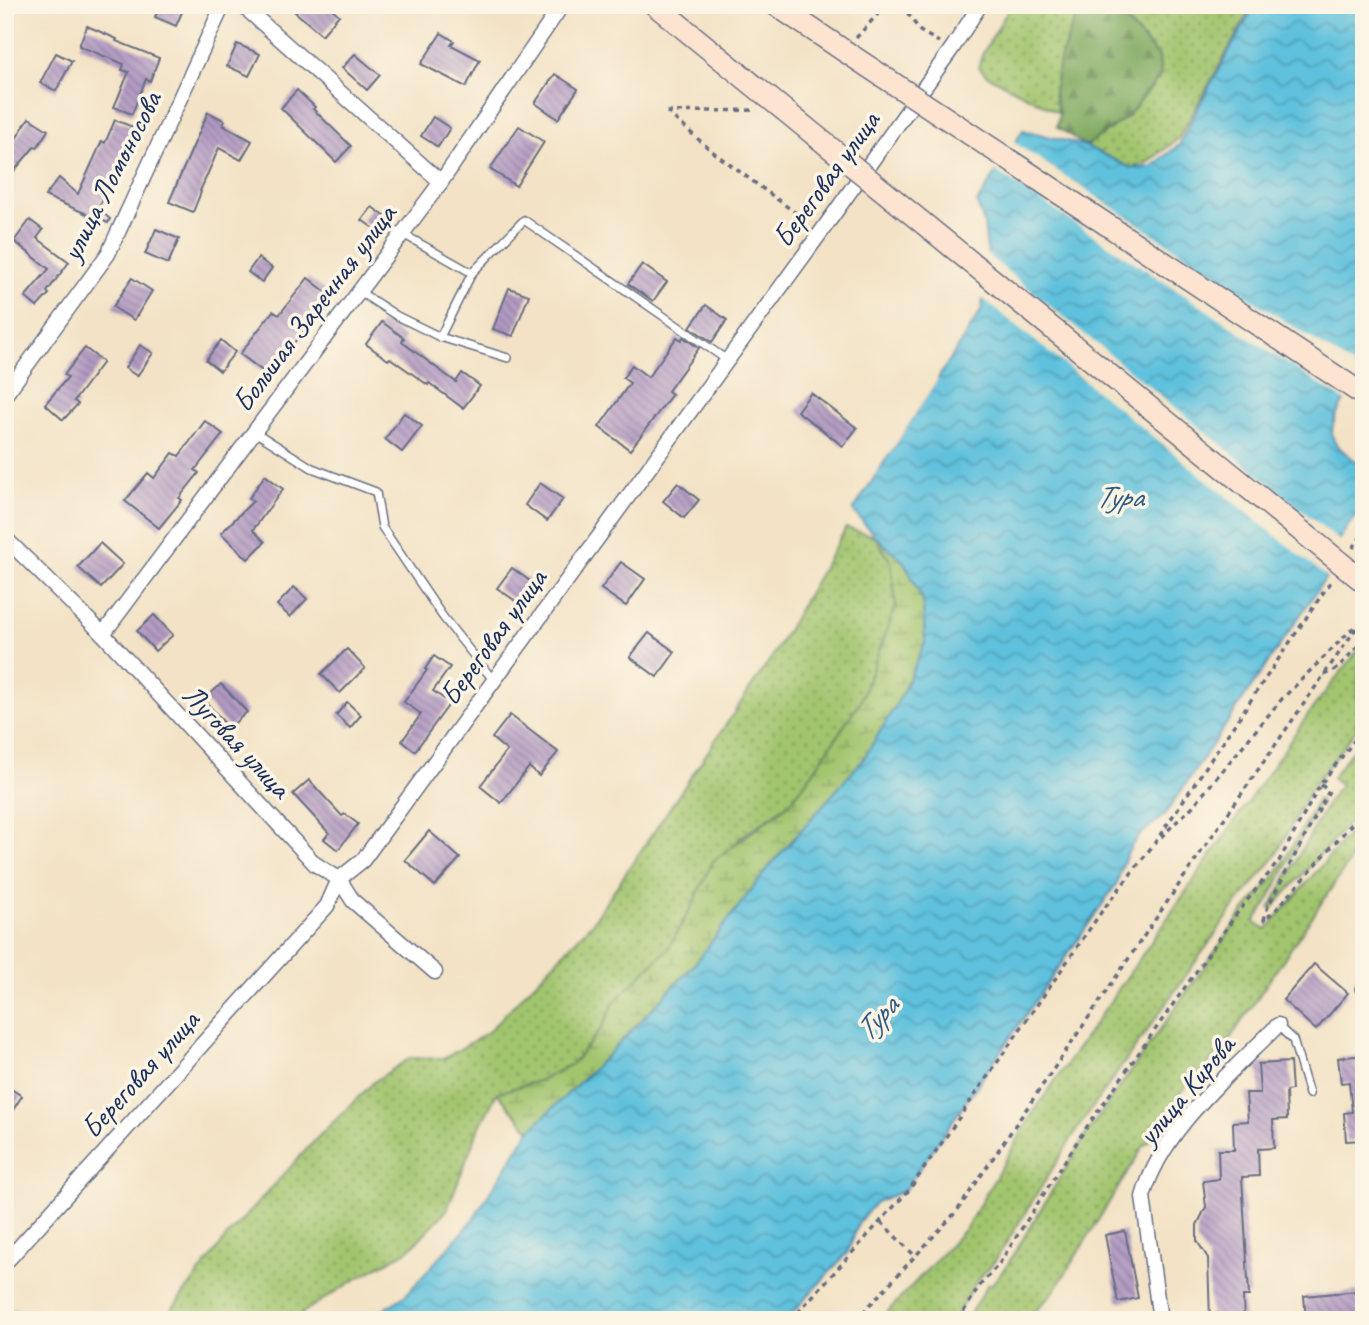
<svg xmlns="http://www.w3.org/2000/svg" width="1369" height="1325" font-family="Caveat,sans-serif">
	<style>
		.green { fill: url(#green-dots); stroke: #5e7a66; stroke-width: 2 }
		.forest { fill: url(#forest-firs); stroke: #4e6c5f; stroke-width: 2 }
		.wetland { fill: url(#wetland-marsh); stroke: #5e7a66; stroke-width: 2 }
		.water { fill: url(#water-waves); stroke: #3d789e; stroke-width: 2 }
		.pier { fill: #f3e2c5 }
		.building { fill: url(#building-back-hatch) }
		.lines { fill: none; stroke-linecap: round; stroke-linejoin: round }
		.lane-casing { stroke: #676e82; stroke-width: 10 }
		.street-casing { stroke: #676e82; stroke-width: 17 }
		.secondary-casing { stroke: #676e82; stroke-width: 24 }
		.path { stroke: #676e82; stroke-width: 3.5; stroke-dasharray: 5 5; stroke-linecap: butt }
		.lane { stroke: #fff; stroke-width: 7 }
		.street { stroke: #fff; stroke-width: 14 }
		.secondary { stroke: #fde4d1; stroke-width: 21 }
		.secondary-bridge-casing { stroke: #676e82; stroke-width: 24; stroke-linecap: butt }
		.secondary-bridge { stroke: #fde4d1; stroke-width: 21 }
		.labels { text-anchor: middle; stroke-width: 7; stroke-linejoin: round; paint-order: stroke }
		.street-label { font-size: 30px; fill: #1b2f5e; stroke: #fcf5e5 }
		.water-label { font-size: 32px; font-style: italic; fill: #2f5b84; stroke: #fcf5e5 }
	</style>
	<defs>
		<pattern id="green-dots" width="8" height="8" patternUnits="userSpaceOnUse" patternTransform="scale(1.75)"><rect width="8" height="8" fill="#a1c46d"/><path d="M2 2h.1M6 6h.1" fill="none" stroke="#82a05d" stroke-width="1.8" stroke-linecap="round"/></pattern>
		<pattern id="forest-firs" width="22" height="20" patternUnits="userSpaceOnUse" patternTransform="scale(1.75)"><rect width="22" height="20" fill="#80aa60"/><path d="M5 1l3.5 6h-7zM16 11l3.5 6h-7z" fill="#688b52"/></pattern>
		<pattern id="wetland-marsh" width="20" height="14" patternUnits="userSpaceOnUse" patternTransform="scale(1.75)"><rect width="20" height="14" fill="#a1c46d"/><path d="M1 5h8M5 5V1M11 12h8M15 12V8" fill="none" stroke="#82a05d"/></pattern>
		<pattern id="water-waves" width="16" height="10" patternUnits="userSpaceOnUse" patternTransform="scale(1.75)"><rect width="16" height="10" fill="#5fc1dd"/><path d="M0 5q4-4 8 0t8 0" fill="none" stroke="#4e9db6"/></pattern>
		<pattern id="building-back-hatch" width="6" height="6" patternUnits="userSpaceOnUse" patternTransform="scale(1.75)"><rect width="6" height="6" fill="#b29ac2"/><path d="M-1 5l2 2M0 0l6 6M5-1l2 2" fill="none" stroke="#907ea1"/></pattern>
	</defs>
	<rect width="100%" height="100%" fill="#fcf5e5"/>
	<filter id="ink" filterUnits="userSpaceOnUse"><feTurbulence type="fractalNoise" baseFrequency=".0143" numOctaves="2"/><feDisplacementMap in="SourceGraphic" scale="14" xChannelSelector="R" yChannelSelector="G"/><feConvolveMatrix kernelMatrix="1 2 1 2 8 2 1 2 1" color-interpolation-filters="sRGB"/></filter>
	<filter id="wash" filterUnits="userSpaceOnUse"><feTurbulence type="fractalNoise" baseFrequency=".00686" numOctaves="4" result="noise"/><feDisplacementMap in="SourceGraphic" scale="28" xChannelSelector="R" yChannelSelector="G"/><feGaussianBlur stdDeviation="1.57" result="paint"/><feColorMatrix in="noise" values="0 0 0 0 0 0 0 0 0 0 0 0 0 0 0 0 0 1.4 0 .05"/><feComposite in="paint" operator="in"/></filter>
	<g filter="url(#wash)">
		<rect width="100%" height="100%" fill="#f3e2c5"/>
		<g class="green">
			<polygon points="1011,5 1145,5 1157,15 1180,5 1253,5 1179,138 1148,162 1131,168 1086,146 1128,116 1159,57 1130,25 1109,12 1074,21 1060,60 1054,93 1059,113 986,75 979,67 982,55"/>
			<polygon points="846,528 875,536 891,562 896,605 860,702 814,771 790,803 740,838 690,910 667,950 615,1001 600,1031 572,1064 542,1080 497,1093 478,1130 447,1210 409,1250 358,1278 305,1311 296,1320 164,1320 229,1234 318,1137 375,1081 410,1058 445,1058 488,1032 592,923 773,655"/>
			<polygon points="1360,648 1356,730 1309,792 1275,857 1236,905 1078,1128 995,1261 977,1281 953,1320 880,1320 966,1228 1033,1113 1312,709"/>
			<polygon points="1362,737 1364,737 1364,805 1272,909 1270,908 1327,804 1340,785 1332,778"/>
			<polygon points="1318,799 1321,801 1266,905 1254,922 1266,930 1364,816 1364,840 1225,1046 1178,1095 1177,1108 1149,1142 1145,1144 1055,1290 1028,1320 966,1320 988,1284 992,1284 1006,1267 1087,1133 1243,912 1277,874"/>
			<polygon points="6,1310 36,1312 46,1320 5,1320"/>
		</g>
		<g class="forest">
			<polygon points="1145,5 1180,5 1156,15"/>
			<polygon points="1086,11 1109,12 1130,25 1159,57 1161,75 1128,116 1086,146 1057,127 1059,113 1054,93 1060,60 1074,21"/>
		</g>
		<polygon class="wetland" points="875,536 904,562 923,600 925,643 900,698 863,760 768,868 693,966 609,1054 530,1130 497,1093 542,1080 572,1064 600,1031 615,1001 667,950 690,910 713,861 790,803 814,771 860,702 896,606 891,562"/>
		<path class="water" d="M1255,5H1364V370C1354,386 1324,424 1334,441C1338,449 1356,461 1364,468V503L1328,555L1333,567L1164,816C1133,838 1127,847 1117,883L904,1191L876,1202L859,1222L848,1252L786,1320H368L406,1295L471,1222L530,1130L609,1054L693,966L768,868L863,760L900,698L925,643L923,600L904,562L875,536L853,511L981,311L989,267L984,224L977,203L1023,130L1086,146L1131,168L1151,167L1179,145L1209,87Z"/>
		<g class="pier">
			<polygon points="1012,141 1364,373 1364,377 1348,403 994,170"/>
			<polygon points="985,253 1341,542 1331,555 1336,569 1329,579 981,297 986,267"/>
			<polygon points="935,377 938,379 889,455 886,453"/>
		</g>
		<g id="blocks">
			<g class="building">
				<polygon points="161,5 185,5 176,26 155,17"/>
				<polygon points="287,5 328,5 339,15 322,35"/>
				<polygon points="87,26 117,39 116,41 159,58 150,81 146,79 132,114 114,107 129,72 122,70 124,64 79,46"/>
				<polygon points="441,33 454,41 451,45 480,60 466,87 421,64"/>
				<polygon points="237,44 260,54 249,76 227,66"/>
				<polygon points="56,53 72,61 56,91 40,83"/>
				<polygon points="355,54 380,75 367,90 342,68"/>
				<polygon points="555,74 578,89 558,119 535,103"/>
				<polygon points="297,90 315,107 313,109 351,146 336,162 281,108"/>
				<polygon points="208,112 225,121 223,125 252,141 241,160 219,148 200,191 201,192 193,212 169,202"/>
				<polygon points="433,117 450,128 438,147 421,136"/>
				<polygon points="29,118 48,130 37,148 35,146 5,182 5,156"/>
				<polygon points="115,120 133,127 123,151 125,152 98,209 110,219 108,223 45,196 59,178 78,194 102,141 105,143"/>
				<polygon points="519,126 544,142 516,186 490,169"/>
				<polygon points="372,207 386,217 376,230 362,220"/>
				<polygon points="30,220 43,230 37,238 69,262 47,292 49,294 37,307 25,297 49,269 14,241"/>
				<polygon points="156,229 179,239 168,264 145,254"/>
				<polygon points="258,258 272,268 262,282 248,272"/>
				<polygon points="642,264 667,282 653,301 628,284"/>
				<polygon points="132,278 152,291 134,320 113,307"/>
				<polygon points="308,278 330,295 269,376 240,354 273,311 279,315"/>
				<polygon points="509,288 529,295 513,336 493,329"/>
				<polygon points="706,305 727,320 712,342 690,327"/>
				<polygon points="382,322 404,338 402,342 456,382 462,373 480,386 463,408 429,383 428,385 390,358 388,360 366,344"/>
				<polygon points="677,337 681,340 683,337 699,348 668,391 672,394 630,450 599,427 630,383 623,378 632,365 648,377"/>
				<polygon points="221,340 235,352 220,371 206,360"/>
				<polygon points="140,345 153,353 137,376 125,368"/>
				<polygon points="85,348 103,362 74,401 78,404 63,420 45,404 68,377 64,375"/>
				<polygon points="811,393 857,428 843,446 797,411"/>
				<polygon points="404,413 422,426 402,452 385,439"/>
				<polygon points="205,421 223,434 195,470 199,473 179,498 182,500 159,528 125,501 148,473 154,478 173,453 179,456"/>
				<polygon points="265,475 283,489 253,530 265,542 248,559 221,533 253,501 249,498"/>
				<polygon points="540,483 563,499 547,521 525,505"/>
				<polygon points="678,483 699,500 684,518 663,501"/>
				<polygon points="100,543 123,564 101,588 78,567"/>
				<polygon points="621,562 645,579 626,606 601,589"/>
				<polygon points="512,568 534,584 520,604 497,588"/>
				<polygon points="294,587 307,599 290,617 277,605"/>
				<polygon points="154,615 173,635 155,651 137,631"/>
				<polygon points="649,633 675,652 657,677 630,657"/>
				<polygon points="347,649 365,668 340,693 321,674"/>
				<polygon points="434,656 450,667 433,691 450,703 415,751 402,741 421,714 404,702 427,670 425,669"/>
				<polygon points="221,684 247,712 229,728 204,700"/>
				<polygon points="347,702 361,715 350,728 336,715"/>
				<polygon points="510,715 558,752 539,776 529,767 501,803 480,786 507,751 492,738"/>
				<polygon points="309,780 342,816 345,814 358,824 338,850 324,839 329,833 293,794"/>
				<polygon points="429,831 460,858 435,886 405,860"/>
				<polygon points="1314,964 1348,993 1316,1030 1283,1000"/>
				<polygon points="1364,1055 1364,1140 1346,1141 1344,1113 1352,1112 1349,1082 1341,1083 1338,1058"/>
				<polygon points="1290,1062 1292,1090 1286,1091 1287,1119 1273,1120 1274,1148 1258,1149 1259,1176 1242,1177 1249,1296 1243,1296 1244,1320 1210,1320 1208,1258 1197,1241 1197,1225 1206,1207 1203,1181 1219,1179 1218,1150 1234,1150 1233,1122 1248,1121 1246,1093 1260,1093 1258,1064"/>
				<polygon points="5,1085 22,1096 5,1122"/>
				<polygon points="1125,1231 1138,1298 1118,1302 1105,1235"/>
				<polygon points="1358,1291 1361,1320 1306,1320 1304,1296"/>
			</g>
		</g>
	</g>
	<g filter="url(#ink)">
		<use href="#blocks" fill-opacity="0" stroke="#676e82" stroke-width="2"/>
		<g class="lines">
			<defs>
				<g id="lane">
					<polyline points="403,234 472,273"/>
					<polyline points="360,292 397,316 440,337 508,358"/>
					<polyline points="440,337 472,273 524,220 727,360"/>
					<polyline points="255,432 312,468 376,492 382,527 443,617 494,681"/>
					<polyline points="1359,989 1364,990"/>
					<polyline points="1278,1026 1293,1040 1309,1094"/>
				</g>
				<g id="street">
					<polyline points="242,5 441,182"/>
					<polyline points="5,395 108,254 223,5"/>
					<polyline points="5,538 103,634 315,864 339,879 353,901 435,972"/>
					<polyline points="103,634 441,182 560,8"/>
					<polyline points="5,1263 327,906 339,879 363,860 821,232 953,47 980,5"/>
					<path d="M1160,1320L1143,1197C1161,1130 1230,1074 1278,1025"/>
				</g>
				<g id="secondary">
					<polyline points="655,5 768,97"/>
					<polyline points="776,5 843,50"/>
				</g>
			</defs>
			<use href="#lane" class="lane-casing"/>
			<use href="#street" class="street-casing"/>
			<use href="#secondary" class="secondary-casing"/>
			<g class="path">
				<polyline points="902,5 920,31 939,42"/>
				<polyline points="856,38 886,5"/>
				<polyline points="667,112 713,152 808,222"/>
				<polyline points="667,112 753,110"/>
				<polyline points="1353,548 1364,532"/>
				<polyline points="1324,675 1338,668 1364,639"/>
				<polyline points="1362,729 1360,716 1364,665"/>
				<polyline points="1321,785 1329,791 1268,906 1264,920 1275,911 1364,810"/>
				<polyline points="1161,837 1193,806 1281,700 1357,624"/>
				<polyline points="881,1222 915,1256"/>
				<polyline points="791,1320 909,1190 1102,911 1154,844 1331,581"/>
				<polyline points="856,1320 957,1211 1199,855 1364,617"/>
				<polyline points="958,1320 981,1284 999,1264 1084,1131 1240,909 1279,861 1320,785 1364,728"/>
			</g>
			<use href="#lane" class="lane"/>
			<use href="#street" class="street"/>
			<use href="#secondary" class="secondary"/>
			<defs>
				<g id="secondary-bridge">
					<polyline points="843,50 1364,395"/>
					<polyline points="768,97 1364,582"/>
				</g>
			</defs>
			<use href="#secondary-bridge" class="secondary-bridge-casing"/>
			<use href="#secondary-bridge" class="secondary-bridge"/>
		</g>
	</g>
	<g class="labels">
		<g class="street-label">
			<text transform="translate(111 176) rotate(-63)" y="10">улица Ломоносова</text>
			<text transform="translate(826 179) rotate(-54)" y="10">Береговая улица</text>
			<text transform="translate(314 308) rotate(-53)" y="10">Большая Заречная улица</text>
			<text transform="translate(493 637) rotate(-54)" y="10">Береговая улица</text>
			<text transform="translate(237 741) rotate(47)" y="10">Луговая улица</text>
			<text transform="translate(140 1074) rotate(-48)" y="10">Береговая улица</text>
			<text transform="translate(1186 1090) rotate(-50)" y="10">улица Кирова</text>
		</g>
		<g class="water-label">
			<text x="1119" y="507">Тура</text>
			<text transform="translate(876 1018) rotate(-48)" y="11">Тура</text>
		</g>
	</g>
	<rect width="1369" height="1325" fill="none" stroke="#fcf5e5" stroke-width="28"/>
</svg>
